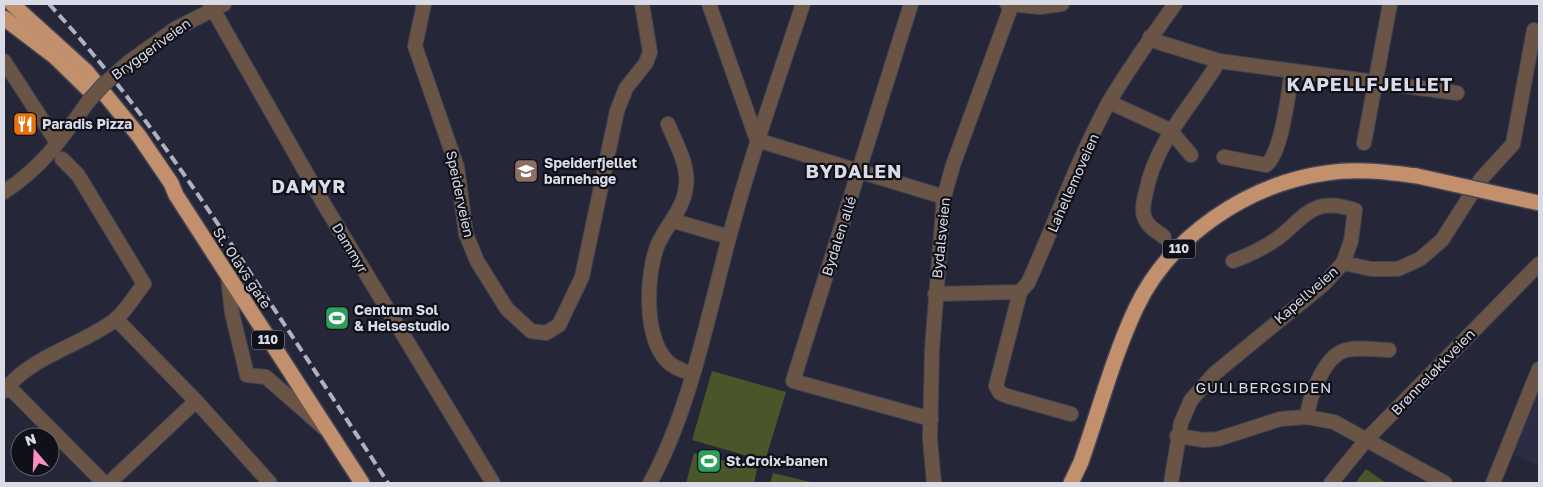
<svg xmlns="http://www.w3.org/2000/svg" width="1543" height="487" font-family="'Golos Text',sans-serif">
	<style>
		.built { fill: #2c2d45 }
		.green { fill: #485629 }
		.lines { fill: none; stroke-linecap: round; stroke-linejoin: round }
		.minor-casing { stroke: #424354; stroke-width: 16 }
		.highway-casing { stroke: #424354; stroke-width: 18 }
		.minor { stroke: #695446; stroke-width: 14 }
		.highway { stroke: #c2906d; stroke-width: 15 }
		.rail { stroke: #b0b2c0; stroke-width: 4; stroke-dasharray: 10 5; stroke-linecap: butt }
		.minor-bridge-casing { stroke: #424354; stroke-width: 16; stroke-linecap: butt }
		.highway-bridge-casing { stroke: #424354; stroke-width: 18; stroke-linecap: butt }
		.minor-bridge { stroke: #695446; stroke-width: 14 }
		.highway-bridge { stroke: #c2906d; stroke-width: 15 }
		.labels { text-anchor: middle; stroke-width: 4.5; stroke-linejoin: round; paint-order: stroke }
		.shield { fill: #0f1018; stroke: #9c9ea9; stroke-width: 1 }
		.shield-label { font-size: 12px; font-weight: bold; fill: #d9dbe7 }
		.street-label { font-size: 14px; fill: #d9dbe7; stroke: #0f1018 }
		.poi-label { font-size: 14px; font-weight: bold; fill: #d9dbe7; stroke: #0f1018; text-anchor: start }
		.neighbourhood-label { font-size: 15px; letter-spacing: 1px; fill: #d9dbe7; stroke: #0f1018 }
		.district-label { font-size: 19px; font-weight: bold; letter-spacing: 1px; fill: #d9dbe7; stroke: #0f1018 }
	</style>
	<rect width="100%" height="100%" fill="#252638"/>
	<polygon class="built" points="1539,386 1539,465 1513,455"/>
	<g class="green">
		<polygon points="712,371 786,392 765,461 692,440"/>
		<polygon points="694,453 757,469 754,483 686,483"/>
		<polygon points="1366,469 1386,483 1355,483"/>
		<polygon points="773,473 815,483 770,483"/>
	</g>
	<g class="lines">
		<defs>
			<g id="minor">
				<polyline points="210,4 325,206 493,483"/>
				<polyline points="424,4 415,46 457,167 466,234 477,261 507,309 531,331 546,333 559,325 582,277 617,111 626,88 646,63 650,52 642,4"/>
				<polyline points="709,4 757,140"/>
				<polyline points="911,4 793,381 931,419"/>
				<polyline points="1007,4 1040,7 1062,4"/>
				<polyline points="1150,37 1158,42 1219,61 1457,93"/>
				<polyline points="4,61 54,138 59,141"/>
				<polyline points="129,62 175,29 224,4"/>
				<polyline points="1109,102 1170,130 1191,155"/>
				<path d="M668,124C676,144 689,165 686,186C684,209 667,224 658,244C646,274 643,337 668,362C674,368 684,371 692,374"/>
				<polyline points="757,140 944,197"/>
				<polyline points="1364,143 1390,4"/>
				<path d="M1224,157L1266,165C1282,153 1288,93 1292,72"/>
				<path d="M4,192C42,167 61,140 87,103"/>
				<polyline points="674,221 729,237"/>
				<path d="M1164,237C1158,232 1148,227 1145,219C1141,211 1144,200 1146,192C1156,140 1193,105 1219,61"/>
				<polyline points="1343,263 1371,269 1398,269 1420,259 1442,240 1481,179 1513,144 1534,30"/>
				<polyline points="228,277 232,313 247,375"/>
				<polyline points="1020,292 996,386 1000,393 1007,396 1071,414"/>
				<path d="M935,294L1020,292L1028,283C1055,224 1077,160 1109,102C1129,68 1152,36 1175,4"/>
				<polyline points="116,319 196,401 270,483"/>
				<polyline points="247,375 266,377 324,428"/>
				<polyline points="8,386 104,483"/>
				<path d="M4,391C31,356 80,346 115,320C126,311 135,295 144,284L78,175L62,159"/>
				<path d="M1307,417C1309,398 1323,359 1343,351C1356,346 1375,350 1389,350"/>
				<polyline points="1177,436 1204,440 1218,439 1280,419 1307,417 1334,422 1445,483"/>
				<polyline points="109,483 196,401"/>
				<path d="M650,483C690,410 707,319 729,238C750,159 777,82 803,4"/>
				<polyline points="934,483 930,439 932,350 944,197 953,165 1012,4"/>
				<path d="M1171,483L1181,423L1191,400L1214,374L1325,283L1343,263L1351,241L1355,210C1311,196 1306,217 1278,238C1264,248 1249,255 1233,261"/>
				<polyline points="1331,483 1367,439 1539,264"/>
				<polyline points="1493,483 1539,369"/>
			</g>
			<g id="highway">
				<polyline points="12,4 86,71 139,136 171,183 176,195 362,483"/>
				<polyline points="4,18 54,56 92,93"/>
				<path d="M1071,483L1081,462C1099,411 1113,357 1136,308C1170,236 1248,184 1326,173C1357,168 1387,172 1417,176"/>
			</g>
		</defs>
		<use href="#minor" class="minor-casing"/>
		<use href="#highway" class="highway-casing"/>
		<use href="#minor" class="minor"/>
		<use href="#highway" class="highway"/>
		<path class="rail" d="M49,4C127,88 192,184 255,280C300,348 344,415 388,483"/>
		<defs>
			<polyline id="minor-bridge" points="87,103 103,85 129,62"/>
			<polyline id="highway-bridge" points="1417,176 1539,203"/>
		</defs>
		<use href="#minor-bridge" class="minor-bridge-casing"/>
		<use href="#highway-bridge" class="highway-bridge-casing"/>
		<use href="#minor-bridge" class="minor-bridge"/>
		<use href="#highway-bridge" class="highway-bridge"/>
	</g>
	<defs>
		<symbol id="restaurant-square" viewBox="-11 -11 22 22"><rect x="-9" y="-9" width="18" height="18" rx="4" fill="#e8710a" stroke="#0f1018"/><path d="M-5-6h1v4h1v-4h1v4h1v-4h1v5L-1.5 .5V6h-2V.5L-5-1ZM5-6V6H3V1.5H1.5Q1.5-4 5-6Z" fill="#fff"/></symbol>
		<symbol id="school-square" viewBox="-11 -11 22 22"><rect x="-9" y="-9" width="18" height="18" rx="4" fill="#8d6e63" stroke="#0f1018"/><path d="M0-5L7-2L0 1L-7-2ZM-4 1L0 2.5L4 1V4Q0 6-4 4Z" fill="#fff"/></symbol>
		<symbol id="stadium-square" viewBox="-11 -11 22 22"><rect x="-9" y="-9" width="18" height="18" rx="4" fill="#2e9e5b" stroke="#0f1018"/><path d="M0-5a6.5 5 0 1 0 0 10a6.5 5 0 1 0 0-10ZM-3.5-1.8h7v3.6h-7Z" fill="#fff"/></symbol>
	</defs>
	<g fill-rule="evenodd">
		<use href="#restaurant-square" x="11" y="110" width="28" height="28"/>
		<use href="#school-square" x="512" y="157" width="28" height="28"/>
		<use href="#stadium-square" x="323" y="304" width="28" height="28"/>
		<use href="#stadium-square" x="695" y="447" width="28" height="28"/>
	</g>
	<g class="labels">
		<g class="shield">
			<rect x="1163" y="239.5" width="32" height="19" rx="4"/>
			<rect x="252" y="330.5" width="32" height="19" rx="4"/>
		</g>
		<g class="shield-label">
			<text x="1179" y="253">110</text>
			<text x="268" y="344">110</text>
		</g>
		<g class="street-label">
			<text transform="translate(151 49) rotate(-36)" y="5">Bryggeriveien</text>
			<text transform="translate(1073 183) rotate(-66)" y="5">Lahellemoveien</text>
			<text transform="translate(460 194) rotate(78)" y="5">Speiderveien</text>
			<text transform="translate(839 236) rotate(-72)" y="5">Bydalen allé</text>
			<text transform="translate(941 238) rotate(-84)" y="5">Bydalsveien</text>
			<text transform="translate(350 248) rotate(59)" y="5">Dammyr</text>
			<text transform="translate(242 268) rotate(57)" y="5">St. Olavs gate</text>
			<text transform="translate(1306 295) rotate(-41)" y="5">Kapellveien</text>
			<text transform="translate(1433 372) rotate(-46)" y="5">Brønneløkkveien</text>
		</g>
		<g class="poi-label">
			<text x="42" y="129">Paradis Pizza</text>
			<text x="544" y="168">Speiderfjellet<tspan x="544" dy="16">barnehage</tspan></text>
			<text x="354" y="315">Centrum Sol<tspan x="354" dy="16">&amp; Helsestudio</tspan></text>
			<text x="726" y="466">St.Croix-banen</text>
		</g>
		<g class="neighbourhood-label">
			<text x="1264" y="393">GULLBERGSIDEN</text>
		</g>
		<g class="district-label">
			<text x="1370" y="91">KAPELLFJELLET</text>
			<text x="854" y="178">BYDALEN</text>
			<text x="309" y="193">DAMYR</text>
		</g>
	</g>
	<rect width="1543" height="487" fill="none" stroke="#d9dbe7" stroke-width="10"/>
	<g transform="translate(35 452) rotate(341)"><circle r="24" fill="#0f1018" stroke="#60616b"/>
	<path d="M0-4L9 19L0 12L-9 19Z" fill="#fc8fc3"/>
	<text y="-8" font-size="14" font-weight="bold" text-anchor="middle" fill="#d9dbe7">N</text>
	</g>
</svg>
